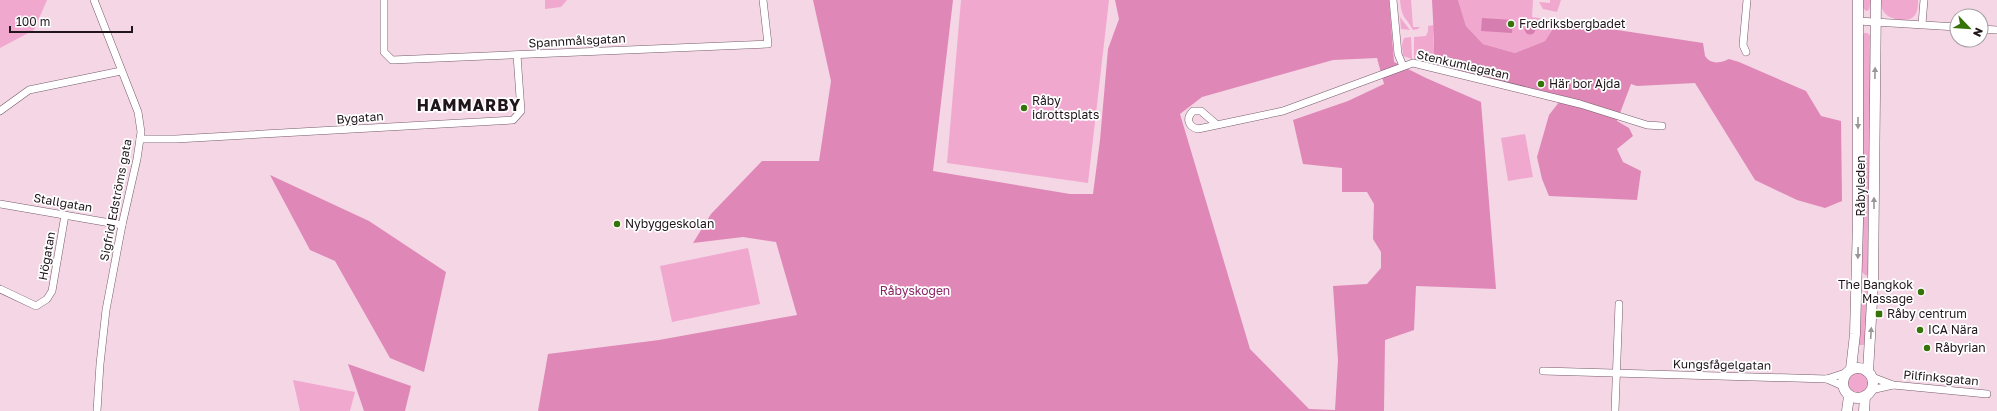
<svg xmlns="http://www.w3.org/2000/svg" width="1997" height="411" font-family="'Golos Text',sans-serif">
	<style>
		.green { fill: #f1a8cf }
		.forest { fill: #df87b7; fill-rule: evenodd }
		.water { fill: #d67eaf }
		.lines { fill: none; stroke-linecap: round; stroke-linejoin: round }
		.street-casing { stroke: #765c6a; stroke-width: 8 }
		.secondary-casing { stroke: #765c6a; stroke-width: 11 }
		.street { stroke: #fff; stroke-width: 7 }
		.secondary { stroke: #fff; stroke-width: 10 }
		.oneway { fill: #9a9698 }
		.poi-dot { fill: #367308; stroke: #fff; stroke-width: 1.5 }
		.labels { text-anchor: middle; stroke-width: 3.5; stroke-linejoin: round; paint-order: stroke }
		.poi-label { font-size: 12px; fill: #1f151a; stroke: #fff; text-anchor: start }
		.street-label { font-size: 12px; fill: #1f151a; stroke: #fff }
		.park-label { font-size: 12px; fill: #8b2566; stroke: #fff }
		.district-label { font-size: 16px; font-weight: bold; letter-spacing: 1px; fill: #1f151a; stroke: #fff }
	</style>
	<rect width="100%" height="100%" fill="#f4d6e5"/>
	<g class="green">
		<polygon points="0,0 47,0 34,30 0,48"/>
		<polygon points="545,0 567,0 561,7 545,9"/>
		<polygon points="961,0 1109,0 1088,183 947,163"/>
		<path d="M1400,0H1411L1413,27H1420L1418,29L1413,30C1405,15 1402,20 1400,0Z"/>
		<polygon points="1458,0 1533,0 1532,17 1558,21 1545,41 1515,53 1483,44 1466,26"/>
		<polygon points="1550,0 1561,0 1557,12 1543,9 1539,2 1550,3"/>
		<polygon points="1862,0 1871,0 1869,10 1866,11 1862,7"/>
		<path d="M1881,0H1918C1918,5 1918,11 1915,15C1909,24 1889,20 1884,12C1881,8 1881,4 1881,0Z"/>
		<polygon points="1400,17 1410,30 1401,29"/>
		<polygon points="1434,25 1433,67 1414,59 1414,37 1426,36 1428,31 1428,26"/>
		<polygon points="1864,33 1867,33 1871,36 1868,274 1866,276 1862,272 1864,171 1863,154 1863,36"/>
		<polygon points="1411,37 1412,59 1403,56 1402,44 1404,38"/>
		<polygon points="1525,134 1533,177 1508,181 1501,138"/>
		<polygon points="748,248 760,304 672,322 660,266"/>
		<polygon points="1866,290 1868,291 1866,345 1858,345 1861,294"/>
		<circle cx="1858" cy="383" r="11"/>
		<polygon points="293,380 355,392 350,411 300,411"/>
	</g>
	<g class="forest">
		<path d="M813,0H953L933,171L1070,194H1093L1100,140L1108,49L1119,19L1115,0H1389L1394,62L1426,78L1481,102L1496,289L1416,286L1414,330L1385,340L1384,411H538L548,354L659,340L797,315L776,242L743,237L693,243L711,214L762,161H819L831,81ZM1377,58L1384,84L1348,101L1293,120L1303,164L1342,168V192H1367L1374,204L1373,239L1381,252V268L1367,284L1333,286L1338,360L1335,410L1309,409L1250,349L1180,114L1202,97L1333,60Z"/>
		<path d="M1432,0H1458L1466,26L1483,44L1515,53L1545,41L1558,21L1703,43L1705,56C1711,65 1721,63 1729,59L1739,62L1806,91L1821,116L1841,121L1842,201L1825,208L1797,200L1755,180L1695,83L1637,86L1631,84L1617,121L1629,128L1633,136L1617,149L1623,162L1641,171L1637,200L1549,196L1542,179L1537,157L1549,115L1563,97L1433,67L1434,38Z"/>
		<polygon points="270,175 369,221 446,272 424,372 390,358 335,261 310,250"/>
		<polygon points="348,364 411,386 405,411 364,411"/>
	</g>
	<g class="water">
		<polygon points="1482,18 1513,20 1512,33 1481,31"/>
		<circle cx="1530" cy="29" r="5.5"/>
	</g>
	<g class="lines">
		<defs>
			<g id="street">
				<polyline points="94,0 138,112 141,132 137,159 122,225 106,310 100,364 97,411"/>
				<polyline points="384,0 384,52 392,60 768,44 763,0"/>
				<polyline points="1393,0 1398,54 1403,66"/>
				<polyline points="1858,21 1957,27"/>
				<polyline points="1922,24 1924,0"/>
				<polyline points="1981,29 1997,30"/>
				<polyline points="1746,52 1743,45 1747,0"/>
				<polyline points="0,111 29,90 121,71"/>
				<path d="M1216,124L1201,111H1193C1185,119 1189,127 1198,129L1283,111L1413,63L1580,104L1647,125L1662,126"/>
				<polyline points="140,139 176,139 513,120 521,111 517,55"/>
				<polyline points="0,204 122,225"/>
				<polyline points="0,289 36,306 47,299 52,291 65,215"/>
				<polyline points="1543,371 1827,379 1845,373"/>
				<polyline points="1872,377 1893,385 1987,394"/>
				<polyline points="1827,379 1843,386"/>
				<polyline points="1871,390 1893,385"/>
				<polyline points="1615,411 1619,304"/>
			</g>
			<g id="secondary">
				<circle cx="1858" cy="383" r="15"/>
				<polyline points="1851,369 1855,334 1858,222 1858,0"/>
				<polyline points="1868,372 1873,283 1876,0"/>
				<polyline points="1847,411 1849,396"/>
				<polyline points="1864,411 1865,396"/>
			</g>
		</defs>
		<use href="#street" class="street-casing"/>
		<use href="#secondary" class="secondary-casing"/>
		<use href="#street" class="street"/>
		<use href="#secondary" class="secondary"/>
	</g>
	<defs><path id="oneway-solid" d="M-6-.8H1V-3.2L6.5 0L1 3.2V.8H-6Z"/></defs>
	<g class="oneway">
		<use href="#oneway-solid" transform="translate(1875 73) rotate(-89)"/>
		<use href="#oneway-solid" transform="translate(1858 123) rotate(90)"/>
		<use href="#oneway-solid" transform="translate(1874 203) rotate(-90)"/>
		<use href="#oneway-solid" transform="translate(1858 253) rotate(91)"/>
		<use href="#oneway-solid" transform="translate(1871 333) rotate(-87)"/>
	</g>
	<g class="poi-dot">
		<circle cx="1511" cy="24" r="4"/>
		<circle cx="1541" cy="84" r="4"/>
		<circle cx="1024" cy="108" r="4"/>
		<circle cx="617" cy="224" r="4"/>
		<circle cx="1921" cy="292" r="4"/>
		<rect x="1875" y="310" width="8" height="8" rx="2"/>
		<circle cx="1920" cy="330" r="4"/>
		<circle cx="1927" cy="348" r="4"/>
	</g>
	<g class="labels">
		<g class="poi-label">
			<text x="1519" y="28">Fredriksbergbadet</text>
			<text x="1549" y="88">Här bor Ajda</text>
			<text x="1032" y="105">Råby<tspan x="1032" dy="14">idrottsplats</tspan></text>
			<text x="625" y="228">Nybyggeskolan</text>
			<text x="1913" y="289" text-anchor="end">The Bangkok<tspan x="1913" dy="14">Massage</tspan></text>
			<text x="1887" y="318">Råby centrum</text>
			<text x="1928" y="334">ICA Nära</text>
			<text x="1935" y="352">Råbyrian</text>
		</g>
		<g class="street-label">
			<text transform="translate(577 41) rotate(-3)" y="4">Spannmålsgatan</text>
			<text transform="translate(1463 65) rotate(13)" y="4">Stenkumlagatan</text>
			<text transform="translate(360 118) rotate(-4)" y="4">Bygatan</text>
			<text transform="translate(1861 186) rotate(-90)" y="4">Råbyleden</text>
			<text transform="translate(116 200) rotate(-79)" y="4">Sigfrid Edströms gata</text>
			<text transform="translate(63 203) rotate(10)" y="4">Stallgatan</text>
			<text transform="translate(47 256) rotate(-80)" y="4">Högatan</text>
			<text transform="translate(1722 365) rotate(1)" y="4">Kungsfågelgatan</text>
			<text transform="translate(1941 378) rotate(5)" y="4">Pilfinksgatan</text>
		</g>
		<g class="park-label">
			<text x="915" y="295">Råbyskogen</text>
		</g>
		<g class="district-label">
			<text x="469" y="111">HAMMARBY</text>
		</g>
	</g>
	<g transform="translate(1969 28) rotate(115)"><circle r="19" fill="#ffffff" stroke="#a5a1a3"/>
	<path d="M0-3L7 15L0 10L-7 15Z" fill="#367308"/>
	<text y="-6" font-size="11" font-weight="bold" text-anchor="middle" fill="#1f151a">N</text>
	</g>
	<path d="M10 26v6h122v-6" fill="none" stroke="#1f151a" stroke-width="2"/>
	<text x="16" y="26" font-size="12" fill="#1f151a" stroke="#ffffff" stroke-width="3" paint-order="stroke">100 m</text>
</svg>
